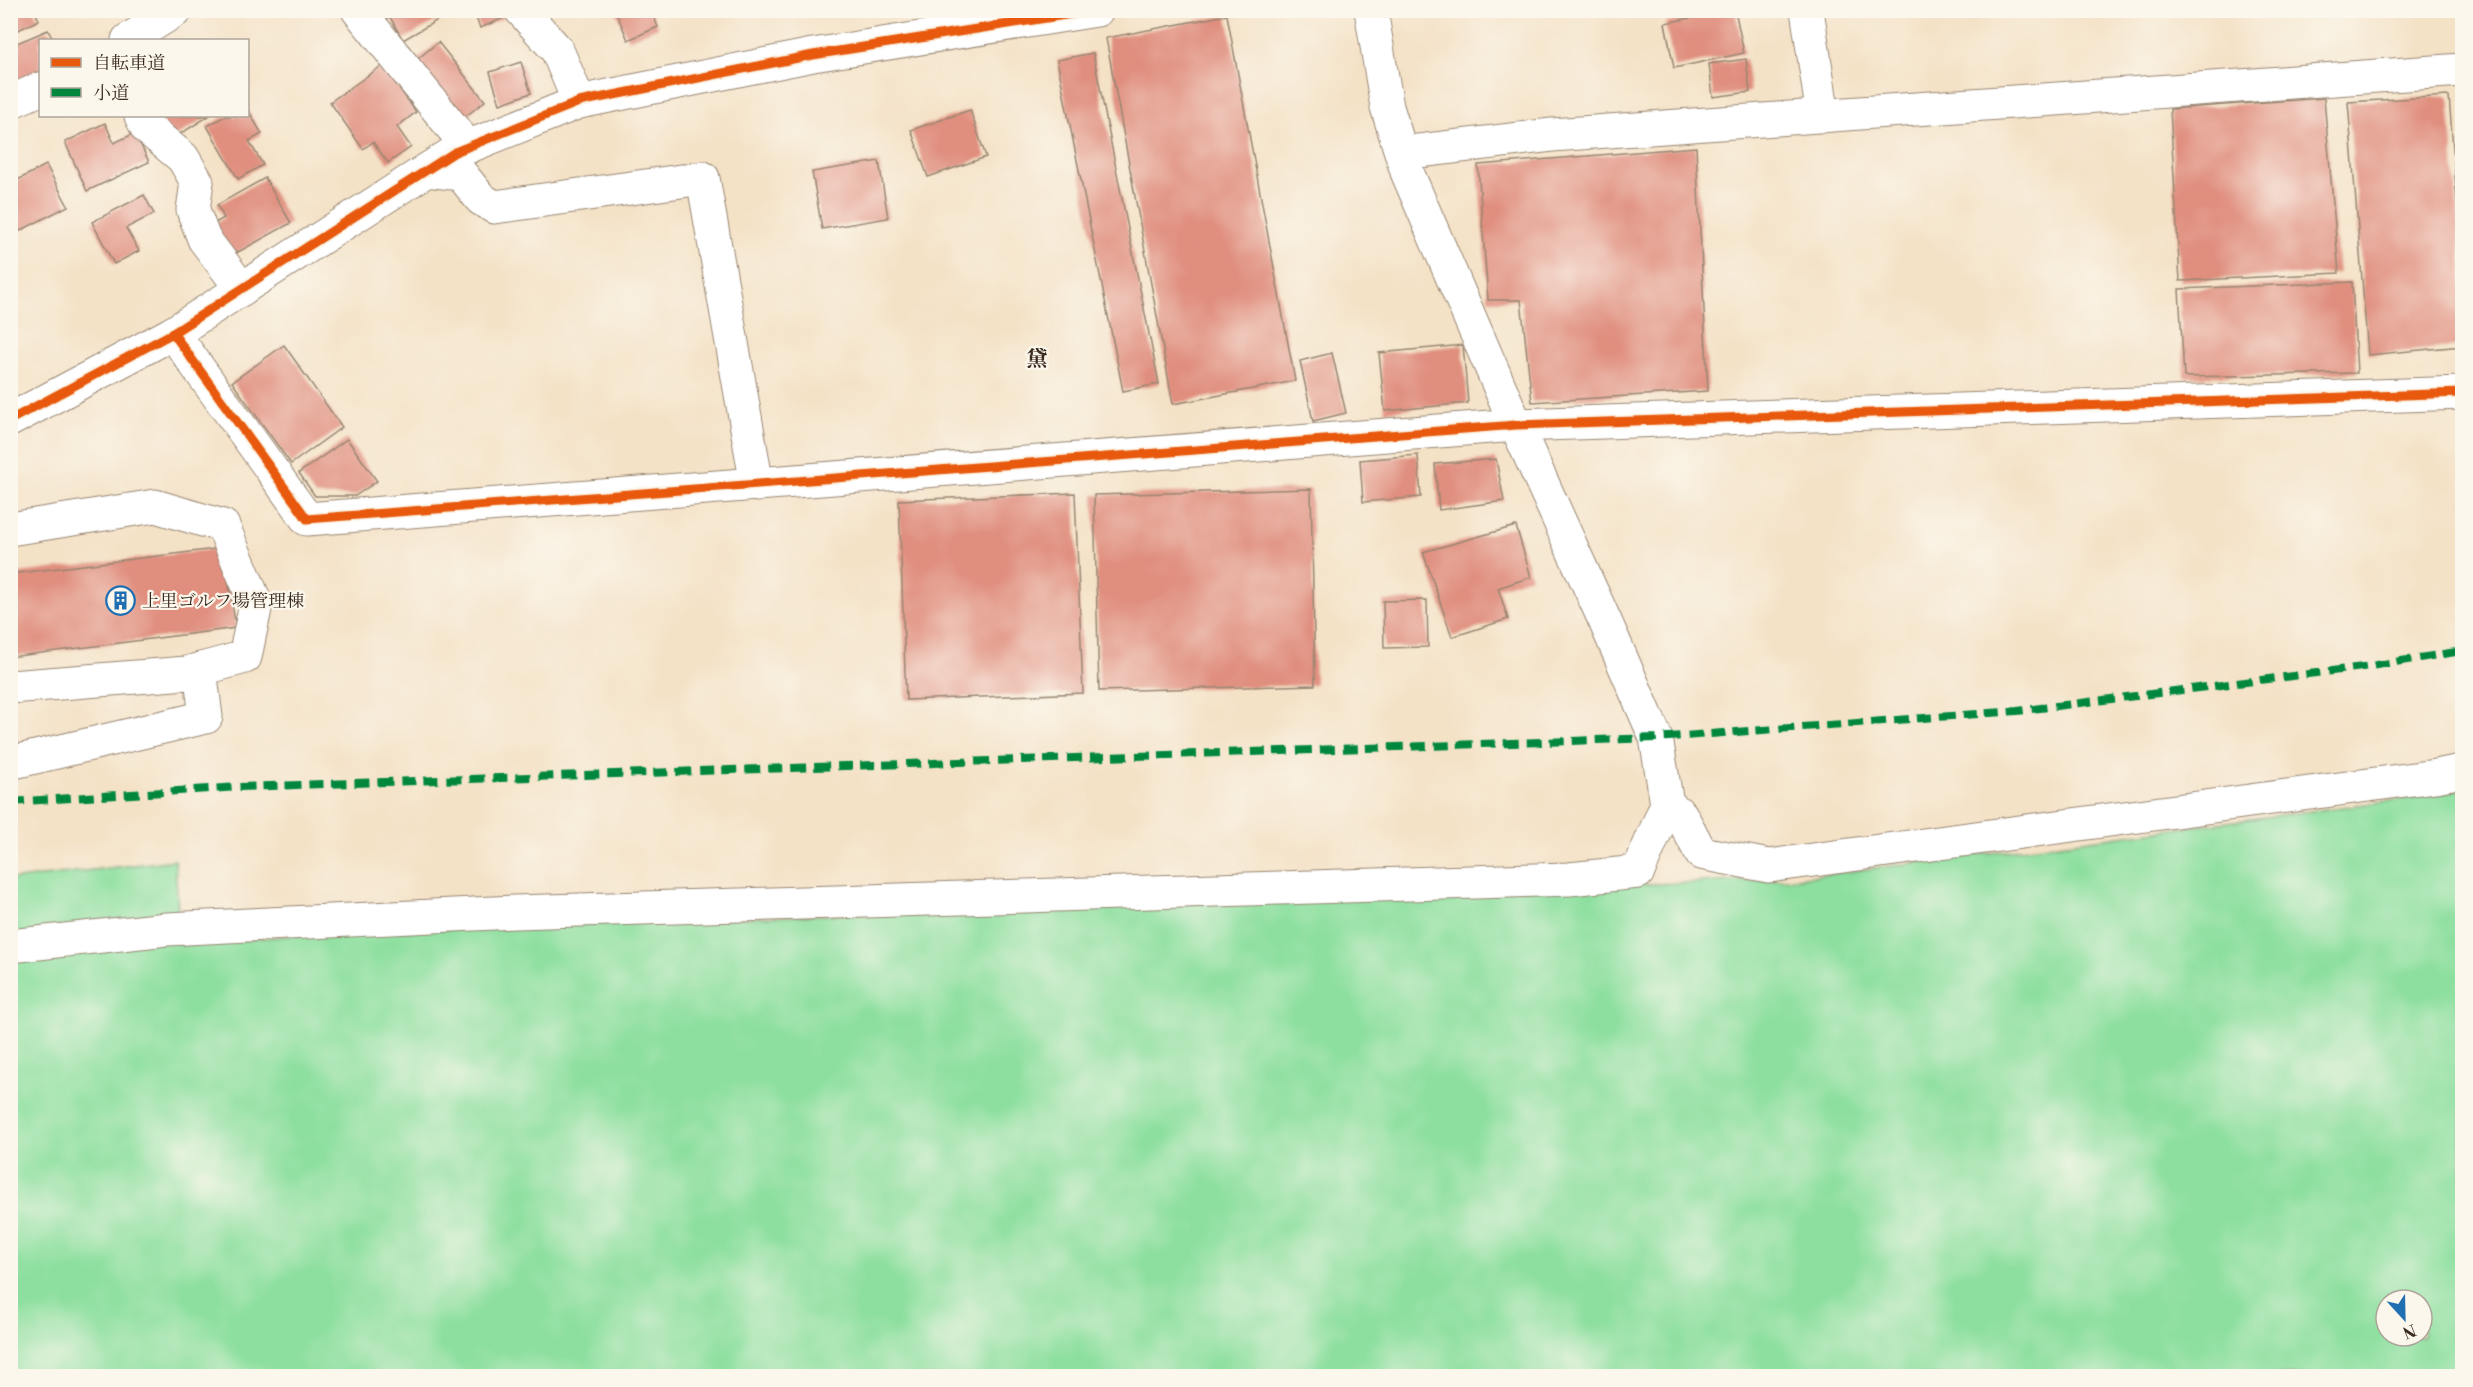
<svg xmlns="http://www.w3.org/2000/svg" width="2473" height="1387" font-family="'Libre Bodoni','Noto Serif JP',serif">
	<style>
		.green { fill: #8cdf9f; stroke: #64845e; stroke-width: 1.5; fill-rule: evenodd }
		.building { fill: #e08e7e }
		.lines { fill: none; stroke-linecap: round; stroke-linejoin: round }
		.minor-casing { stroke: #988672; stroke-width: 35 }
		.minor { stroke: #fff; stroke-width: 33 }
		.quiet { stroke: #00873e; stroke-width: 8; stroke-dasharray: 15 8; stroke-linecap: butt }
		.cycleway-casing { stroke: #fbf7ec; stroke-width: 13 }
		.cycleway { stroke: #e8590c; stroke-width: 9 }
		.labels { text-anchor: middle; stroke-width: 4.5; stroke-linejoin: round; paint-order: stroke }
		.poi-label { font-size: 18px; fill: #3b2a1e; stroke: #fbf7ec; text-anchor: start }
		.quarter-label { font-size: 21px; font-weight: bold; fill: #3b2a1e; stroke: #fbf7ec }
	</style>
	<rect width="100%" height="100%" fill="#fbf7ec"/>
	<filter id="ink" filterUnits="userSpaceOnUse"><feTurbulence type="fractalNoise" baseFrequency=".0167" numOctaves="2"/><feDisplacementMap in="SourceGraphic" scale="12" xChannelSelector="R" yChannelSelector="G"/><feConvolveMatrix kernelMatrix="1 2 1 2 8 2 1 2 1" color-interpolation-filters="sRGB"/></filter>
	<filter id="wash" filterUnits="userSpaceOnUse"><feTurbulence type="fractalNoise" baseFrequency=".008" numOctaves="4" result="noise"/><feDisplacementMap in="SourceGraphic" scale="24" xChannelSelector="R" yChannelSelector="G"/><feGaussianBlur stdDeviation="1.35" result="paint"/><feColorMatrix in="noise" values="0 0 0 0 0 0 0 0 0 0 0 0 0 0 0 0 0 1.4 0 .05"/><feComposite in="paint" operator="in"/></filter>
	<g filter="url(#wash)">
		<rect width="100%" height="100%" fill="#f4e2c7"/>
		<path class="green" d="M2462,789V1376H11L10,880L175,860L180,945L309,934L1790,879L2434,795ZM2386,1300H2422V1336H2386Z"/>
		<g id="blocks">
			<g class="building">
				<polygon points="10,10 34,10 39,20 10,34"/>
				<polygon points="386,10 455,10 403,40"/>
				<polygon points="473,10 502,10 504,18 480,28"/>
				<polygon points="615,10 651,10 658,27 628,40"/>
				<polygon points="1696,10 1735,10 1744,53 1674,68 1665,23 1697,17"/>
				<polygon points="1227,15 1295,381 1173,404 1106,38"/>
				<polygon points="48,30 53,40 40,40 40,75 10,87 10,46"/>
				<polygon points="438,42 485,101 461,120 414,62"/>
				<polygon points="1093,53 1159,384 1123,391 1057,60"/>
				<polygon points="1746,59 1750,92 1713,97 1709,64"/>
				<polygon points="521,62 531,93 500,104 490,72"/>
				<polygon points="383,65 416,112 397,127 411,147 388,163 373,142 363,149 330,102"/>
				<polygon points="2449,96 2462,266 2462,346 2368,355 2348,102"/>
				<polygon points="2324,98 2339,273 2180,281 2170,109"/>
				<polygon points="248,110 262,134 249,141 263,165 238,179 207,126 225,116 248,116"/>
				<polygon points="970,110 986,157 928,177 911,130"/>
				<polygon points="153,116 209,116 169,141"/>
				<polygon points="105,123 114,143 135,133 149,162 87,191 65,142"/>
				<polygon points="1696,147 1708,391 1532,402 1521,300 1488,300 1478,165"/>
				<polygon points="879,161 888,218 822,229 812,172"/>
				<polygon points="46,165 68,206 10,236 10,184"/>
				<polygon points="265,178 291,223 227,258 210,226 224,218 217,205"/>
				<polygon points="144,195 154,214 126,228 139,251 114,264 92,222"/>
				<polygon points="2352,282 2357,373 2184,377 2179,289"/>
				<polygon points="284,345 342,427 291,464 232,382"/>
				<polygon points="1463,345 1468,403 1385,411 1379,353"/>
				<polygon points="1332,353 1346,413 1313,421 1300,361"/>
				<polygon points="347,439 377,481 355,496 315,496 299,473"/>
				<polygon points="1418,455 1421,497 1363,502 1360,460"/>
				<polygon points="1496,459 1504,501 1439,510 1435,464"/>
				<polygon points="1311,489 1315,685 1099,691 1094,495"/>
				<polygon points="1075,493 1083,693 906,700 899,500"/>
				<polygon points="1516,526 1531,577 1498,588 1508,619 1452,637 1423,552"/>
				<polygon points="223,548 236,628 10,657 10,574"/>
				<polygon points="1427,600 1428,647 1384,648 1383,601"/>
			</g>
		</g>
	</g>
	<g filter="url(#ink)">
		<use href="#blocks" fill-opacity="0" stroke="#988672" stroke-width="1.5"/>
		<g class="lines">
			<defs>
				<g id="minor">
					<polyline points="358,10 468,147"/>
					<polyline points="521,10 557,50 579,102"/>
					<polyline points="1807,10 1823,116"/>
					<polyline points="128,40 176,10"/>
					<polyline points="10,102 40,89"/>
					<polyline points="141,116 147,128 183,158 197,182 193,210 204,239 242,289"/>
					<polyline points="1402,153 1552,135 2462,70"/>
					<polyline points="427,170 461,174 481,199 494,207 703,178 757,485"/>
					<polyline points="173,333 307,519 1516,425 2462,393"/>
					<polyline points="10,420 173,333 455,152 579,102 813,55 1097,10"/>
					<polyline points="10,529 155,506 223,526 256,604 245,657 187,673 10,687"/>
					<polyline points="10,763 206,717 200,669"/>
					<polyline points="1667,804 1681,815 1701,853 1769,866 2435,776 2462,771"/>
					<polyline points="10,946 167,929 515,912 1569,879 1638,872 1667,804 1656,738 1605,621 1516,425 1407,172 1387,107 1371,10"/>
				</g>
			</defs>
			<use href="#minor" class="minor-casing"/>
			<use href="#minor" class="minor"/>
			<polyline class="quiet" points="10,802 239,787 1656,738 2017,711 2371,666 2462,651"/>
			<defs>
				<g id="cycleway">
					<polyline points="173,333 307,519 1516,425 2462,393"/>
					<polyline points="10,420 173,333 455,152 579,102 813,55 1097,10"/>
				</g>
			</defs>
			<use href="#cycleway" class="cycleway-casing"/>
			<use href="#cycleway" class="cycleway"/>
		</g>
	</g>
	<defs>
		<symbol id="building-ring" viewBox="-11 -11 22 22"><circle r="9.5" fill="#fbf7ec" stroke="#1f6fb2" stroke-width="1.5"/><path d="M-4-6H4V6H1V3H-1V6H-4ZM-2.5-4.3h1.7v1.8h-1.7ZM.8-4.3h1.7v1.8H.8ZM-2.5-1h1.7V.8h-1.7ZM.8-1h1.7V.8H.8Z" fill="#1f6fb2"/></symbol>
	</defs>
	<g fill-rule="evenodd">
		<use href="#building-ring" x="104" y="584" width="33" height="33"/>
	</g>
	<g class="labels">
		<g class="poi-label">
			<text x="142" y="607">上里ゴルフ場管理棟</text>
		</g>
		<g class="quarter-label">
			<text x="1037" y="366">黛</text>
		</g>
	</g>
	<rect width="2473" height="1387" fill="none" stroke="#fbf7ec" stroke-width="36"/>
	<rect x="39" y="39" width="210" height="78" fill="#fbf7ec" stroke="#aea59a" stroke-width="1.5"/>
	<rect x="51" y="58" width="30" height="9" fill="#e8590c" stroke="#aea59a" stroke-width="1.5"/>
	<text x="93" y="69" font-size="18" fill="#3b2a1e">自転車道</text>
	<rect x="51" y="88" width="30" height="9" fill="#00873e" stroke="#aea59a" stroke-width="1.5"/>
	<text x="93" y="99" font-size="18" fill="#3b2a1e">小道</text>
	<g transform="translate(2404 1318) rotate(158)"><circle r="28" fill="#fbf7ec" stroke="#aea59a" stroke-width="1.5"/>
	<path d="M0-4.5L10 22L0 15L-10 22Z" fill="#1f6fb2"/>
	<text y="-9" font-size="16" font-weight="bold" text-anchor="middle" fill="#3b2a1e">N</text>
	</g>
</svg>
